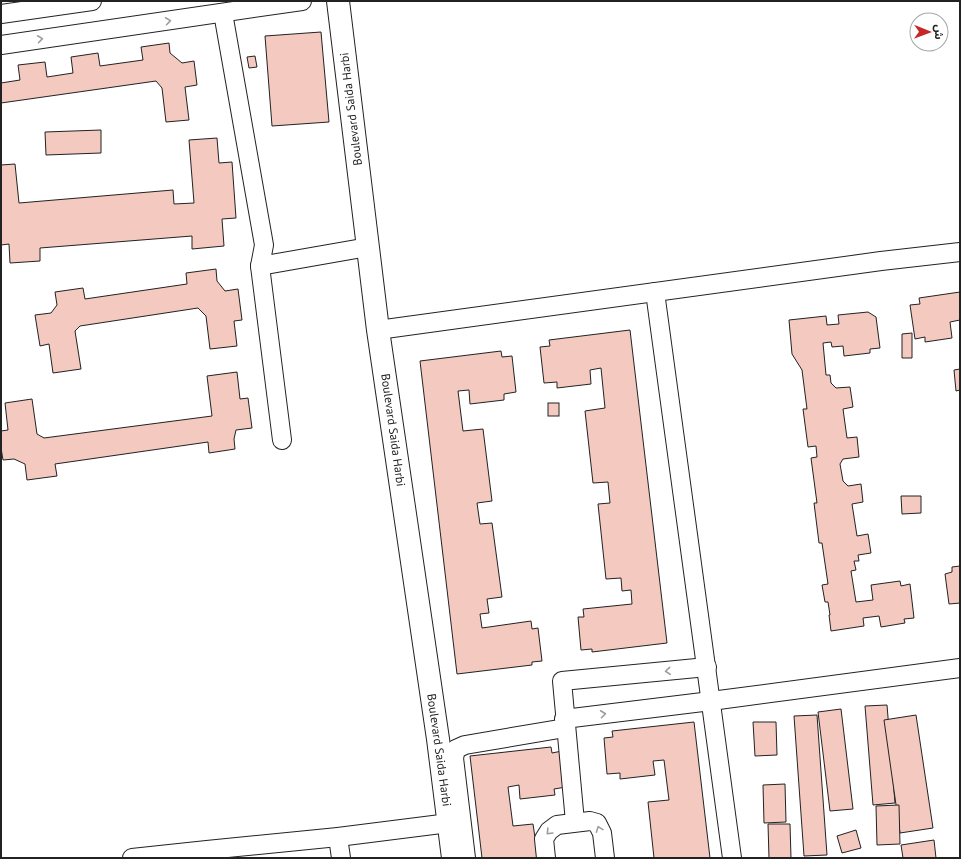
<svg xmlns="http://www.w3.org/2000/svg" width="961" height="859" font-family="'PT Sans','Noto Sans Arabic',sans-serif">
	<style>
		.building { fill: #f3c9c0; stroke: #222 }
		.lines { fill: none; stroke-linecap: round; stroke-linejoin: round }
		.street-casing { stroke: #222; stroke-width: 20 }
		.secondary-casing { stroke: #222; stroke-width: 24 }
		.street { stroke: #fff; stroke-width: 18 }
		.secondary { stroke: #fff; stroke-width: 22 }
		.oneway { stroke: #9c9c9c }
		.labels { text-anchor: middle; stroke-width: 3; stroke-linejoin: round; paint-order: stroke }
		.street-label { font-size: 12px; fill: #222; stroke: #fff }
	</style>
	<rect width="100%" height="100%" fill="#fff"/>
	<g class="building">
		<polygon points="321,32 329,122 272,126 265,36"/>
		<polygon points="169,43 170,53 182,63 194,61 197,85 185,87 189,120 166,122 162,88 156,81 1,103 1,83 20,80 18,65 45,62 47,77 73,73 71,57 98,53 100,66 143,60 141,47"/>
		<polygon points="255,56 257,67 249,68 247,57"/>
		<polygon points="101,130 101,153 46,155 45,132"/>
		<polygon points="217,138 219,163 232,162 236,218 222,219 224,246 192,249 192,236 40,248 40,261 10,263 9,244 1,245 1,165 15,164 19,203 173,190 174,204 194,203 189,140"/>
		<polygon points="216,269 217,281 225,291 238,289 242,320 234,321 237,346 210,349 206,316 198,308 80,326 75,331 81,369 53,373 49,344 40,346 35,315 51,313 57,305 55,292 83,288 85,299 187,284 186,273"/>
		<polygon points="960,292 960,320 950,322 952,338 925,342 925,337 915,339 910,305 920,304 919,298"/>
		<polygon points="868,312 876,317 880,348 870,349 870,353 844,356 843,346 832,347 831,342 823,343 826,375 830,375 831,383 836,388 850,387 853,407 843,409 847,438 857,437 859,457 843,459 840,464 843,481 848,486 861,484 863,502 852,504 857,536 868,534 871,553 858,555 859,561 854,561 856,570 851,571 856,602 873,600 871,585 900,581 901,586 910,584 914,618 904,619 905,623 881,627 879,616 863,618 864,626 831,631 829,615 830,615 828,602 825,602 822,585 828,584 822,543 819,543 814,503 817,503 811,458 817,457 816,446 808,447 803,409 807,409 802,370 792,354 789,320 826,316 827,325 839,324 838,315"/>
		<polygon points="630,330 667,643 592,652 592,649 581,650 578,617 584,617 583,609 632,604 631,590 622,591 621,578 606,579 598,504 610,503 608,482 593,483 585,411 605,408 601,368 590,370 591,384 557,388 557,382 544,383 540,347 550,346 549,340"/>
		<polygon points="912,333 912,358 902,358 902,334"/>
		<polygon points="501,351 502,357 512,356 516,392 504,394 504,400 470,404 469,390 458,391 463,431 483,429 492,501 477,503 480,524 492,523 502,597 487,599 489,613 480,614 482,628 531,621 532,629 538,628 542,661 532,662 532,665 457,674 420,361"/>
		<polygon points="960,369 960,390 956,391 954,370"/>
		<polygon points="237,372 240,399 248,398 252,428 236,430 234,439 235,449 209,453 208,442 55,464 57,476 27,480 25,464 14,459 3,460 1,448 1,431 8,430 5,403 32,399 37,434 44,438 212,416 207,376"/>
		<rect x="548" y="403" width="11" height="13"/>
		<polygon points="901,496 921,496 921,513 902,514"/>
		<polygon points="960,566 960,606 960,603 949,604 945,574 952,572 952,567"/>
		<polygon points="887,705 895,803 873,805 865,706"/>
		<polygon points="841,709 853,809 830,811 818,712"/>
		<polygon points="817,715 827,855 804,856 794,716"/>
		<polygon points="916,715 933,828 900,833 884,720"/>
		<polygon points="694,722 710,858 654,858 648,802 669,800 664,760 653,761 655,775 620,779 620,773 607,774 604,738 613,737 612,731"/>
		<polygon points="753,722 776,722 777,755 755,756"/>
		<polygon points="551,747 552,753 562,751 566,787 554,789 555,795 520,799 519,785 508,787 513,826 533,824 538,858 482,858 470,756"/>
		<polygon points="785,784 786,822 764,823 763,785"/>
		<polygon points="899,805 900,844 877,845 876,806"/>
		<polygon points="768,824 790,824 791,858 769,858"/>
		<polygon points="856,830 861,848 842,853 837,836"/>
		<polygon points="934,840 936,858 903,858 901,845"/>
	</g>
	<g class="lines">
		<defs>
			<g id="street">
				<polyline points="223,13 264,245 260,266 368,247"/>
				<polyline points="1,14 92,1"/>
				<polyline points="1,45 302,1"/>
				<polyline points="260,266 282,440"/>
				<polyline points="655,292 732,858"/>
				<polyline points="378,330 881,261 960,252"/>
				<polyline points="564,719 711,701 960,668"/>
				<polyline points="575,822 562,681 707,667"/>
				<polyline points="338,837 341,858"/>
				<polyline points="132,858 207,850 338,837 449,823"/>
				<polyline points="466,858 454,758 456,749 465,745 565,728"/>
				<polyline points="546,858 544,839 549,831 557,825 590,821 597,823 602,833 605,858"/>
			</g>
			<polyline id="secondary" points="338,1 378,330 438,739 453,858"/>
		</defs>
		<use href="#street" class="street-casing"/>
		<use href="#secondary" class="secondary-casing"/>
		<use href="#street" class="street"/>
		<use href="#secondary" class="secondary"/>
	</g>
	<defs><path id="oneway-chevron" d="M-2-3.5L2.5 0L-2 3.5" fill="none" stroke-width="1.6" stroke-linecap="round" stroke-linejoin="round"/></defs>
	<g class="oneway">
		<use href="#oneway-chevron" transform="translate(168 21) rotate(-8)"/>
		<use href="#oneway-chevron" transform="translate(40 39) rotate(-8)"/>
		<use href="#oneway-chevron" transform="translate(668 671) rotate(175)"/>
		<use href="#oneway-chevron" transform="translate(603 714) rotate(-7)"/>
		<use href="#oneway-chevron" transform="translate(599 829) rotate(-111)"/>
		<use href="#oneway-chevron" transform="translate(549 832) rotate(134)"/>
	</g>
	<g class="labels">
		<g class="street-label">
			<text transform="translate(351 109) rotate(-97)" y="4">Boulevard Saida Harbi</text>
			<text transform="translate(393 430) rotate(82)" y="4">Boulevard Saida Harbi</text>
			<text transform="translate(439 750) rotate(82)" y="4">Boulevard Saida Harbi</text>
		</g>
	</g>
	<rect width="961" height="859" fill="none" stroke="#222222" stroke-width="4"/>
	<g transform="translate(929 32) rotate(91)"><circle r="19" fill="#ffffff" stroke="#a7a7a7"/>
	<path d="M0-3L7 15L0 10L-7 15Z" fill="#c62828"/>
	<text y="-6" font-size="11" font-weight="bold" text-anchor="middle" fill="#222222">ش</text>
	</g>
</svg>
